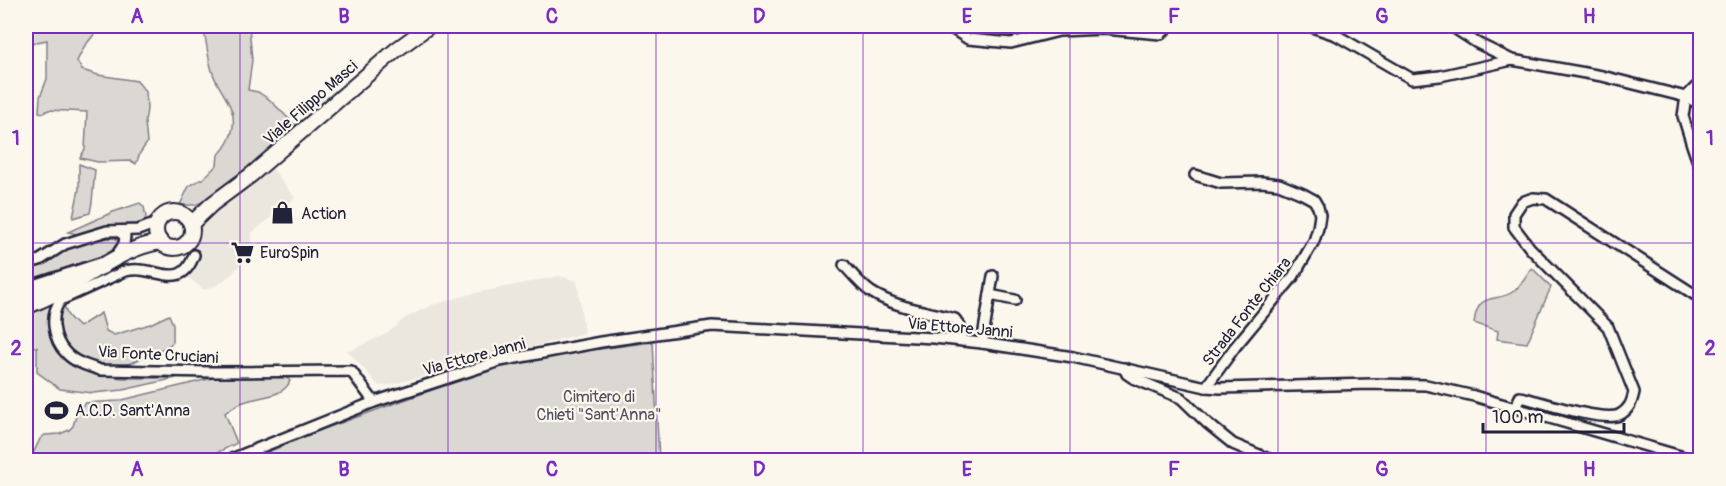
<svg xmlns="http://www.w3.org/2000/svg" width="1726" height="486" font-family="Pangolin,sans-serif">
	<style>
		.built { fill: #ebe7df }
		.green { fill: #dbd8d3; stroke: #7e7d87; stroke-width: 1.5 }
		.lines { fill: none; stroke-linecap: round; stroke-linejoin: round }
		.street-casing { stroke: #22223b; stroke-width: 14 }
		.primary-casing { stroke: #22223b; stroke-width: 18 }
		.highway-casing { stroke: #22223b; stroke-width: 21 }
		.street { stroke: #fbf7ec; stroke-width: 9 }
		.primary { stroke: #fbf7ec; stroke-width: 14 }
		.highway { stroke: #fbf7ec; stroke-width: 16 }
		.grid { fill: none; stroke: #7b2cbf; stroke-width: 1.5; stroke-opacity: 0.55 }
		.labels { text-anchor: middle; stroke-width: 4.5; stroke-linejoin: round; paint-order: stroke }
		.street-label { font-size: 16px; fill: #22223b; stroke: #fbf7ec }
		.poi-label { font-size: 16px; fill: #22223b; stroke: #fbf7ec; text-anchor: start }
		.park-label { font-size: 16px; fill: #505061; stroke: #fbf7ec }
		.neatline { fill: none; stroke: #7b2cbf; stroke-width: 2 }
		.grid-label { font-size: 20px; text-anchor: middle; font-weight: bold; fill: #7b2cbf }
	</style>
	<rect width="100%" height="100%" fill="#fbf7ec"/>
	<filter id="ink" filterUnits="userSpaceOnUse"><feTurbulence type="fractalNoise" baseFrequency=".0167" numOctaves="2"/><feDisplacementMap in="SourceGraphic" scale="12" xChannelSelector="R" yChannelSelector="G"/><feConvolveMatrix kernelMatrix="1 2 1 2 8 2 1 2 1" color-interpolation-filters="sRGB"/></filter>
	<g filter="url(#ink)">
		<g class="built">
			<polygon points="272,168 295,198 252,233 252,245 247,257 232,274 219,284 204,290 185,275 195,259 190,241 197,225"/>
			<polygon points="559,276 577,281 584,333 390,385 379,386 346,349 351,350 388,333 405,318 432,305 471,294"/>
		</g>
		<g class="green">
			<polygon points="26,26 101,26 84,47 77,61 82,70 98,75 137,81 146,92 147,109 145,122 147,143 140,153 136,164 131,161 98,162 80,158 85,149 87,112 48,110 44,113 39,112 40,97 47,79 47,40 32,43 26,47"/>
			<path d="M201,26H249L252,60L248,90L258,92L270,100L297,127L234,182L212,198L195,205H180L189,186L204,178L217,165L218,155C224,150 226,146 229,140C243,109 220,96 212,71C208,57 206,43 204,29Z"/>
			<polygon points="79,164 95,170 92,202 90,213 73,218 79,189"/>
			<polygon points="140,203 144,207 146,217 143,223 137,229 86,236 68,232 113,212"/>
			<polygon points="115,238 119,242 119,247 103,259 26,289 26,267 77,243 100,239"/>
			<path d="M1532,268L1551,287L1527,343L1497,339L1498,331L1474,323C1478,289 1497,304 1514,291C1522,285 1527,275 1532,268Z"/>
			<polygon points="61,296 55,306 60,348 100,373 121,378 176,378 123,390 93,393 60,389 37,372 37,347 31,347 27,431 26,431 26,312"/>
			<path d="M63,302L65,303C64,315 71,319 79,327L101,313L106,331L114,335L150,324L169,315L173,324V342C165,350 160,349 149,354C142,357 135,362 128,364C114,367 81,364 70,353C66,349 63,342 61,337C55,325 57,313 63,302Z"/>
			<polygon points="653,342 659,460 248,460 324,429 490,369 570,353"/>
			<path d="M217,377H286L290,381C284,397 261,396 247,401C238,403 232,408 225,413L237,443L202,460H30L40,439L45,435L60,434L69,430L73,426L78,410L85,403L118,401Z"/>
		</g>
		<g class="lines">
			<defs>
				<g id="street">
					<polyline points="948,26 968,39 1011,43 1059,31 1104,29 1161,34 1169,26"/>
					<polyline points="1309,26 1336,35 1412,79 1440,76 1512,60"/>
					<polyline points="1451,26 1477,43 1512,60 1602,76 1686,97 1700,104"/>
					<polyline points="1686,97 1683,116 1692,145 1700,168"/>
					<polyline points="1686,97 1700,83"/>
					<polyline points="1195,175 1221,183 1262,182 1279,184 1303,194 1314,200 1318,207 1320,215 1318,228 1314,241 1293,277 1235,347 1206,387"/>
					<path d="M194,255C183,287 164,272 140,270C135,269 130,270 125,271L61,300C49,314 53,340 66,353C74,362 88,366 100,370L213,372L351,371L374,402"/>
					<polyline points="116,256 124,244 125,236 118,231"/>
					<polyline points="26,264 40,260 65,244 84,238 107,231 138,230 157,223"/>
					<path d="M844,265C852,274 861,285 871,292C896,308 927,311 955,319L960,326L963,341"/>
					<polyline points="990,295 1015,300"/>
					<polyline points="982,343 993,276"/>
					<polyline points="1124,368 1127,374 1133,378 1181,398 1207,423 1233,444 1271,460"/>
					<path d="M1515,408L1520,397L1525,398C1544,403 1603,422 1619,415C1629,410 1632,402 1634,392L1608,327L1530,248L1514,227V214L1522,202L1533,198L1546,199L1700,298"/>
					<polyline points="229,460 374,402 500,361 601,342 712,326 934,338 982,343 1073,357 1206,387 1220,388 1372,384 1426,385 1474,396 1694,460"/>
				</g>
				<g id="primary">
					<circle cx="174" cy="230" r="18"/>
					<polyline points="191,224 212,204 251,175 396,50 429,26"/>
					<path d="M26,307C37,302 49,297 60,291C92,274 124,247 161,242"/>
				</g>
				<polyline id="highway" points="26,291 102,266"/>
			</defs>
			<use href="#street" class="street-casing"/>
			<use href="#primary" class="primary-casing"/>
			<use href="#highway" class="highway-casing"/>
			<use href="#street" class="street"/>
			<use href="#primary" class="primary"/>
			<use href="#highway" class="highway"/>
		</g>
	</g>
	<path class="grid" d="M240,26V460M448,26V460M656,26V460M863,26V460M1070,26V460M1278,26V460M1486,26V460M26,243H1700"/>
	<defs>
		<symbol id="shop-bare" viewBox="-9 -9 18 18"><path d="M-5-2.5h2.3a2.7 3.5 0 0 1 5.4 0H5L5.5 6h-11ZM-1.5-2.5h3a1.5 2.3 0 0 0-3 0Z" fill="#22223b" stroke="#fbf7ec" stroke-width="2.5" paint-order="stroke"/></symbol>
		<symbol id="supermarket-bare" viewBox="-9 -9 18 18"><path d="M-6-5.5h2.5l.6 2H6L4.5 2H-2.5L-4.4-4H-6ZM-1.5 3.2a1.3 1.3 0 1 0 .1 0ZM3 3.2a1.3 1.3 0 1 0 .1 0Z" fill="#22223b" stroke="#fbf7ec" stroke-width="2.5" paint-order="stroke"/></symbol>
		<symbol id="stadium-bare" viewBox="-9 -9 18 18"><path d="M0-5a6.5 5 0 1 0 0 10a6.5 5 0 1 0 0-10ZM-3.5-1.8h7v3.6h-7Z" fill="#22223b" stroke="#fbf7ec" stroke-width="2.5" paint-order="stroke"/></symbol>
	</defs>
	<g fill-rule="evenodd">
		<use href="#shop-bare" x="266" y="196" width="33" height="33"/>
		<use href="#supermarket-bare" x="226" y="236" width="33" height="33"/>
		<use href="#stadium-bare" x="40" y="394" width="33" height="33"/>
	</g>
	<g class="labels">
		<g class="street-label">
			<text transform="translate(310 102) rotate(-41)" y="6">Viale Filippo Masci</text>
			<text transform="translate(1246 311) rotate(-52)" y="6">Strada Fonte Chiara</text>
			<text transform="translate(960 327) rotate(5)" y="6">Via Ettore Janni</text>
			<text transform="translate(158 354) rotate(3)" y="6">Via Fonte Cruciani</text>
			<text transform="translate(474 356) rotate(-15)" y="6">Via Ettore Janni</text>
		</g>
		<g class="poi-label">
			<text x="301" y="219">Action</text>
			<text x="260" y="258">EuroSpin</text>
			<text x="75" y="416">A.C.D. Sant'Anna</text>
		</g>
		<g class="park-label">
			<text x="599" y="402">Cimitero di<tspan x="599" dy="18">Chieti "Sant'Anna"</tspan></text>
		</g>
	</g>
	<rect width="1726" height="486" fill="none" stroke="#fbf7ec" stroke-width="66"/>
	<path d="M1483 423v9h141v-9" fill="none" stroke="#22223b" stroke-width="3"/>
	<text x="1492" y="423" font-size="18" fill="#22223b" stroke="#fbf7ec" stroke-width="4.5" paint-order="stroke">100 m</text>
	<rect x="33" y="33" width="1660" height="420" class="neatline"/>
	<g class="grid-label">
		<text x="137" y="23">A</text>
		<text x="344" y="23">B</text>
		<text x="552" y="23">C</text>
		<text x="759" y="23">D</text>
		<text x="967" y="23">E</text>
		<text x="1174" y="23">F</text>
		<text x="1382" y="23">G</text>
		<text x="1589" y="23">H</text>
		<text x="16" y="145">1</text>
		<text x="1710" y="145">1</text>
		<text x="16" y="355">2</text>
		<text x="1710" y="355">2</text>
		<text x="137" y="476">A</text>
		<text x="344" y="476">B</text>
		<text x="552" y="476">C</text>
		<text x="759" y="476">D</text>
		<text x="967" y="476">E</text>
		<text x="1174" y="476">F</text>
		<text x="1382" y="476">G</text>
		<text x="1589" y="476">H</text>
	</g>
</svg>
